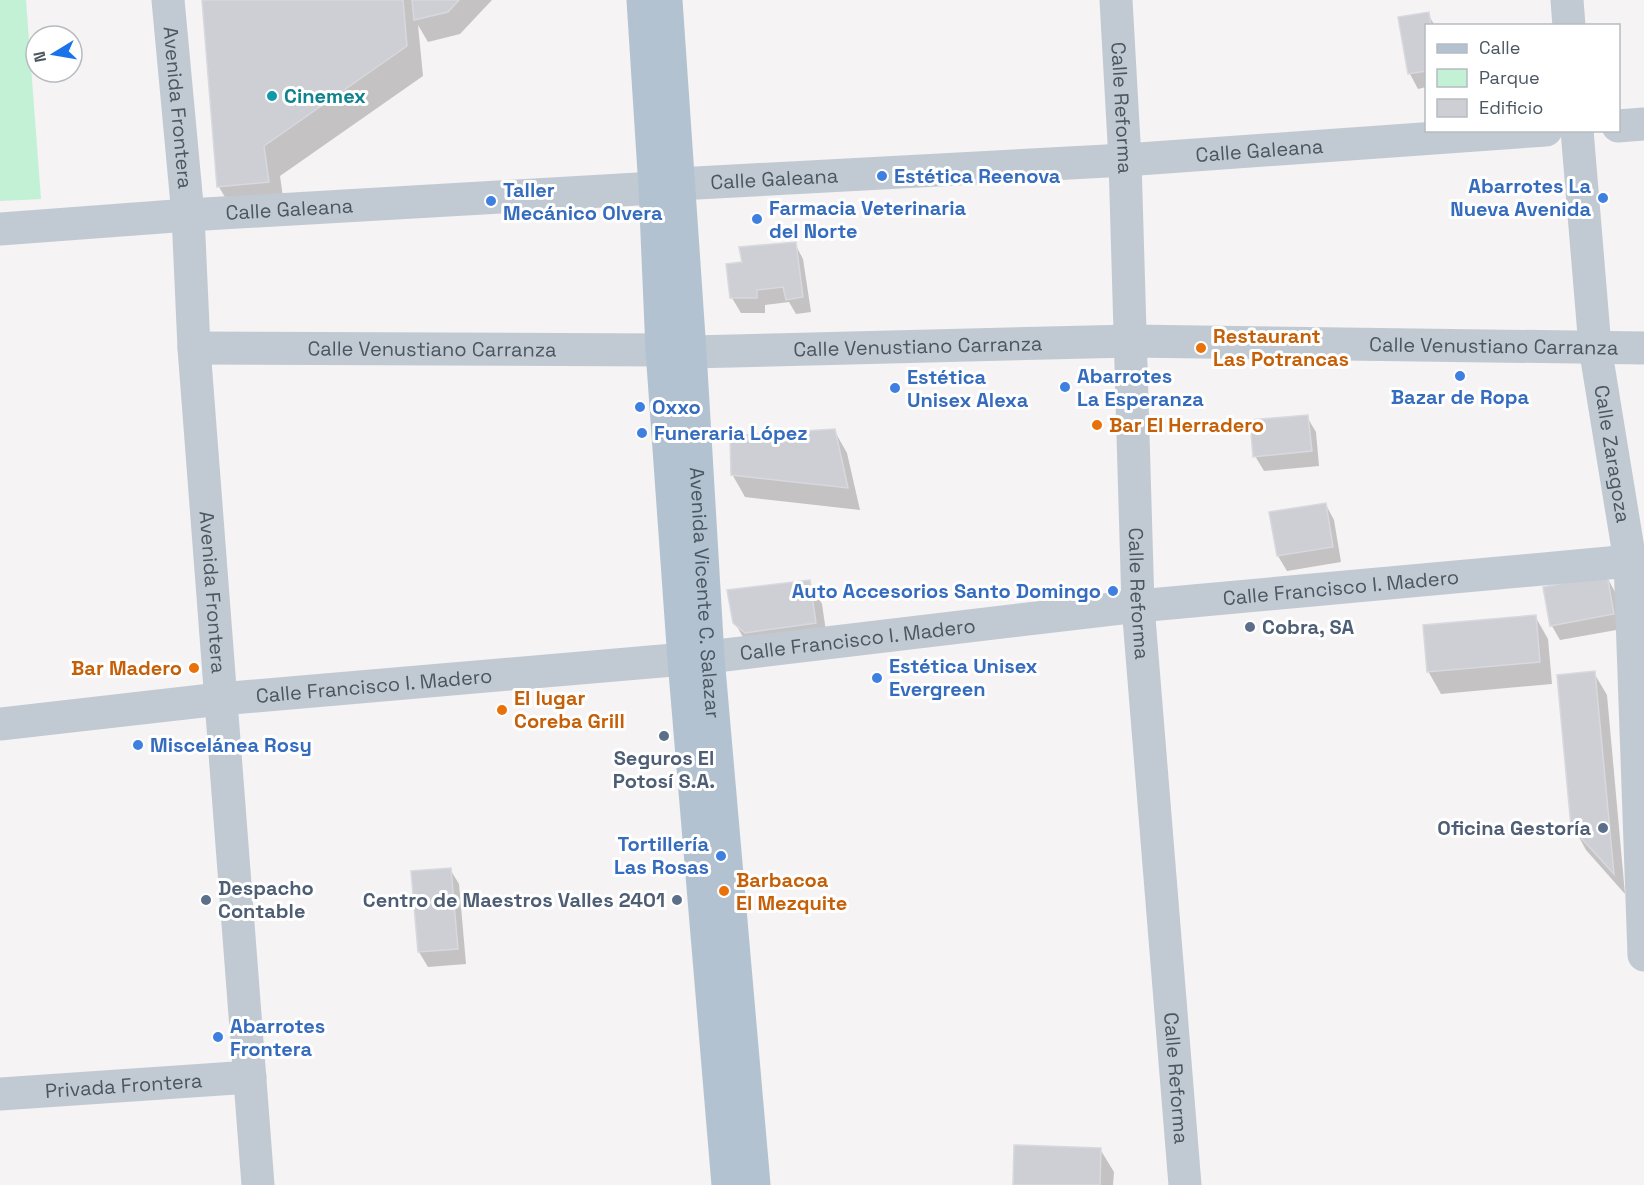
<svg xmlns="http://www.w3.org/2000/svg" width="1644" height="1185" font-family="'Space Grotesk',sans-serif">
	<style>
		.green { fill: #c3f1d5 }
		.shadow { fill: #0003 }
		.building { fill: #cdcfd5; stroke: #d7d9de; stroke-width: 1.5 }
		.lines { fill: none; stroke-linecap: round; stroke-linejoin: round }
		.minor { stroke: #c1cad2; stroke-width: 33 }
		.major { stroke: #b3c2d1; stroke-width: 33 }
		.culture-dot { fill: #0f9aa8; stroke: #fff; stroke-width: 2 }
		.shop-dot { fill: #3f7fe0; stroke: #fff; stroke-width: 2 }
		.food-dot { fill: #e8710a; stroke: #fff; stroke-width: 2 }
		.service-dot { fill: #5c6f8a; stroke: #fff; stroke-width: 2 }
		.labels { text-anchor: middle; stroke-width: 6; stroke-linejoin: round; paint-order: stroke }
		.culture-label { font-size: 20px; font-weight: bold; fill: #0d838f; stroke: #fff; text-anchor: start }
		.street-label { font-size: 20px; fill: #4a5661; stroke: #fff }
		.shop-label { font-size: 20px; font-weight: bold; fill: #366cbe; stroke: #fff; text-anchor: start }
		.food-label { font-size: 20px; font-weight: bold; fill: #c56008; stroke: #fff; text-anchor: start }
		.service-label { font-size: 20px; font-weight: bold; fill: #4e5e75; stroke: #fff; text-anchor: start }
	</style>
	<rect width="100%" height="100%" fill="#f5f3f3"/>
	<polygon class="green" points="0,0 26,0 41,199 0,201"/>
	<g class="shadow">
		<polygon points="204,0 492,0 460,34 428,42 418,25 423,76 280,176 285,211 236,216 219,187"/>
		<polygon points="1428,14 1435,26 1426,26 1426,87 1418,89 1410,74"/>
		<polygon points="795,244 803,259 811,312 796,314 789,302 765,305 765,313 741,313 732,298 743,264"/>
		<polygon points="1307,417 1316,432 1319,466 1264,471 1255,456"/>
		<polygon points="834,430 847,453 860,510 745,497 732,474"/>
		<polygon points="1326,505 1334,520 1341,562 1287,571 1278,556"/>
		<polygon points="1607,577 1615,592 1622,629 1560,640 1552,626"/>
		<polygon points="809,581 822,604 828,645 748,646 735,623"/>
		<polygon points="1535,616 1548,639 1552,684 1441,694 1428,671"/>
		<polygon points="1594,673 1607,695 1625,894 1586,850 1573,826"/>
		<polygon points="450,869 459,884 466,964 428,967 419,952 413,872"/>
		<polygon points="1100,1149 1114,1172 1113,1185 1014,1185"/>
	</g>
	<g class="building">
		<polygon points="202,0 403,0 407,46 264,146 269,182 217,187"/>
		<polygon points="412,0 459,0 448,12 414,20"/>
		<polygon points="1429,12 1431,26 1426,26 1426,71 1408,74 1398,17"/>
		<polygon points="796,242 803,297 786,300 783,287 757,290 757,298 730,298 726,264 742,262 739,247"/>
		<polygon points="1308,415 1312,451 1253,457 1250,420"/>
		<polygon points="835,429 848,488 731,475 730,436"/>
		<polygon points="1326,503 1333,547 1277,556 1269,512"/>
		<polygon points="1607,575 1614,614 1550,626 1543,587"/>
		<polygon points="810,580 816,623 745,633 733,623 727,590"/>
		<polygon points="1536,615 1540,662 1427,672 1423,625"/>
		<polygon points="1595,671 1614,874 1571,827 1557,675"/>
		<polygon points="451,868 458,949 418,952 411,871"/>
		<polygon points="1014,1145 1101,1148 1100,1185 1013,1185"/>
	</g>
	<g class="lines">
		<g class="minor">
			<path id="s1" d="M168,0L188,215L194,348L258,1185"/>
			<path id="s2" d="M1116,0L1125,160L1138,606L1185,1185"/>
			<polyline points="1567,0 1569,26"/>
			<polyline points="1618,126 1644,124"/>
			<path id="s3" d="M1577,130L1595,347L1630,561L1644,955"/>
			<path id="s4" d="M0,229L188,215L655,188L678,184L1125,160L1546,130"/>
			<path id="s5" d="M194,348L662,350L690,352L1131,341L1644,348"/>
			<path id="s6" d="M0,724L220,699L708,657L1138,606L1630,561L1644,564"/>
			<path id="s7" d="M0,1094L250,1077"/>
		</g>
		<g class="major">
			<polyline points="643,0 655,188 662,350 684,660 728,1185"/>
			<path id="s8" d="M666,0L690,352L708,657L754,1185"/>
		</g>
	</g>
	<circle class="culture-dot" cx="272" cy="96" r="6"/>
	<g class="shop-dot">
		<circle cx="882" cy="176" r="6"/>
		<circle cx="1603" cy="198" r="6"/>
		<circle cx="491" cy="201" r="6"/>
		<circle cx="757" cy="219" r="6"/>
		<circle cx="1460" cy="376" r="6"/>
		<circle cx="1065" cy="387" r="6"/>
		<circle cx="895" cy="388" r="6"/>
		<circle cx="640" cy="407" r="6"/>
		<circle cx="642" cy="433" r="6"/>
		<circle cx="1113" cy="591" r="6"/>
		<circle cx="877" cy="678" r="6"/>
		<circle cx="138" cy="745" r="6"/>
		<circle cx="721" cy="856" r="6"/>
		<circle cx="218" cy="1037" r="6"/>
	</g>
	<g class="food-dot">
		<circle cx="1201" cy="348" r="6"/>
		<circle cx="1097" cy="425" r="6"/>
		<circle cx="194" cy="668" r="6"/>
		<circle cx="502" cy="710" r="6"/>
		<circle cx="724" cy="891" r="6"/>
	</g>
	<g class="service-dot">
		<circle cx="1250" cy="627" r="6"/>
		<circle cx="664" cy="736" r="6"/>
		<circle cx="1603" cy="828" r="6"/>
		<circle cx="206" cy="900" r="6"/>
		<circle cx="677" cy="900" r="6"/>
	</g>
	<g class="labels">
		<g class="culture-label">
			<text x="284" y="103">Cinemex</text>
		</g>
		<g class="street-label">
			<text dy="7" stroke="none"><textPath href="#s1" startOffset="108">Avenida Frontera</textPath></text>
			<text dy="7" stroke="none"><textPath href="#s2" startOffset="108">Calle Reforma</textPath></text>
			<text dy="7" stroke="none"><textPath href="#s4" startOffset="1262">Calle Galeana</textPath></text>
			<text dy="7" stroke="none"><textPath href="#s4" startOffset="776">Calle Galeana</textPath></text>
			<text dy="7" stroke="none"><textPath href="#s4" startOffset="290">Calle Galeana</textPath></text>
			<text dy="7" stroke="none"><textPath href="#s5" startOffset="724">Calle Venustiano Carranza</textPath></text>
			<text dy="7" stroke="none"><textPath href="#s5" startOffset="1300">Calle Venustiano Carranza</textPath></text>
			<text dy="7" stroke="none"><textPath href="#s5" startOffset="238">Calle Venustiano Carranza</textPath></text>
			<text dy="7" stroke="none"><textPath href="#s3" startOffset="326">Calle Zaragoza</textPath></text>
			<text dy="7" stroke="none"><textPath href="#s6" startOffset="1348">Calle Francisco I. Madero</textPath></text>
			<text dy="7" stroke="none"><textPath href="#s1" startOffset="594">Avenida Frontera</textPath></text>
			<text dy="7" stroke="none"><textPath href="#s8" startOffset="594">Avenida Vicente C. Salazar</textPath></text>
			<text dy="7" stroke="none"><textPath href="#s2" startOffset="594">Calle Reforma</textPath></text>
			<text dy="7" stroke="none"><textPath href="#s6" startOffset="862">Calle Francisco I. Madero</textPath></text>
			<text dy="7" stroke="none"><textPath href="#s6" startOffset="376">Calle Francisco I. Madero</textPath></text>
			<text dy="7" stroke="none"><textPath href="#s2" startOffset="1080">Calle Reforma</textPath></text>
			<text dy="7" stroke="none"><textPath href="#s7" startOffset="124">Privada Frontera</textPath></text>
		</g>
		<g class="shop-label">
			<text x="894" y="183">Estética Reenova</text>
			<text x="1591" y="193" text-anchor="end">Abarrotes La<tspan x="1591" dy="23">Nueva Avenida</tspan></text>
			<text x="503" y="197">Taller<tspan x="503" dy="23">Mecánico Olvera</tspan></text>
			<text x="769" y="215">Farmacia Veterinaria<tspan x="769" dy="23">del Norte</tspan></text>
			<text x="1077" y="383">Abarrotes<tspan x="1077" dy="23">La Esperanza</tspan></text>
			<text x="907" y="384">Estética<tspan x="907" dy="23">Unisex Alexa</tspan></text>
			<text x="1460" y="404" text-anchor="middle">Bazar de Ropa</text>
			<text x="652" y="414">Oxxo</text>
			<text x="654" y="440">Funeraria López</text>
			<text x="1101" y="598" text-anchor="end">Auto Accesorios Santo Domingo</text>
			<text x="889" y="673">Estética Unisex<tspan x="889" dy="23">Evergreen</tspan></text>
			<text x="150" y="752">Miscelánea Rosy</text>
			<text x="709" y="851" text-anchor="end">Tortillería<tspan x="709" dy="23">Las Rosas</tspan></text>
			<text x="230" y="1033">Abarrotes<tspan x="230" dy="23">Frontera</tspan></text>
		</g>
		<g class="food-label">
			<text x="1213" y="343">Restaurant<tspan x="1213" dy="23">Las Potrancas</tspan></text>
			<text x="1109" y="432">Bar El Herradero</text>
			<text x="182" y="675" text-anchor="end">Bar Madero</text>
			<text x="514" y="705">El lugar<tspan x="514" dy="23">Coreba Grill</tspan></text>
			<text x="736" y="887">Barbacoa<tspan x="736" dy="23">El Mezquite</tspan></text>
		</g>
		<g class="service-label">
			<text x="1262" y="634">Cobra, SA</text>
			<text x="664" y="765" text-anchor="middle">Seguros El<tspan x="664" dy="23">Potosí S.A.</tspan></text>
			<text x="1591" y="835" text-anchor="end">Oficina Gestoría</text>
			<text x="218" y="895">Despacho<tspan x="218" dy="23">Contable</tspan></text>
			<text x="665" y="907" text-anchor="end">Centro de Maestros Valles 2401</text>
		</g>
	</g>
	<rect x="1425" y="24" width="195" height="108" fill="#ffffff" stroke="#b7bbc0" stroke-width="1.5"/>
	<rect x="1437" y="44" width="30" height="9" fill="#b3c2d1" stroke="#b7bbc0" stroke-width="1.5"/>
	<text x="1479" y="54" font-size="18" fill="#4a5661">Calle</text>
	<rect x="1437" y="69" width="30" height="18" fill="#c3f1d5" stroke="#b7bbc0" stroke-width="1.5"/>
	<text x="1479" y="84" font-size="18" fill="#4a5661">Parque</text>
	<rect x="1437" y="99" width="30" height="18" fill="#cdcfd5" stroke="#b7bbc0" stroke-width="1.5"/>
	<text x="1479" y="114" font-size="18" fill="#4a5661">Edificio</text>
	<g transform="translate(54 54) rotate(259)"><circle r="28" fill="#ffffff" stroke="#b7bbc0" stroke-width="1.5"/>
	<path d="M0-4.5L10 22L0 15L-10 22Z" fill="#1a73e8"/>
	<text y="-9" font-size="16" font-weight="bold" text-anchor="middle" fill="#4a5661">N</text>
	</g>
</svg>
